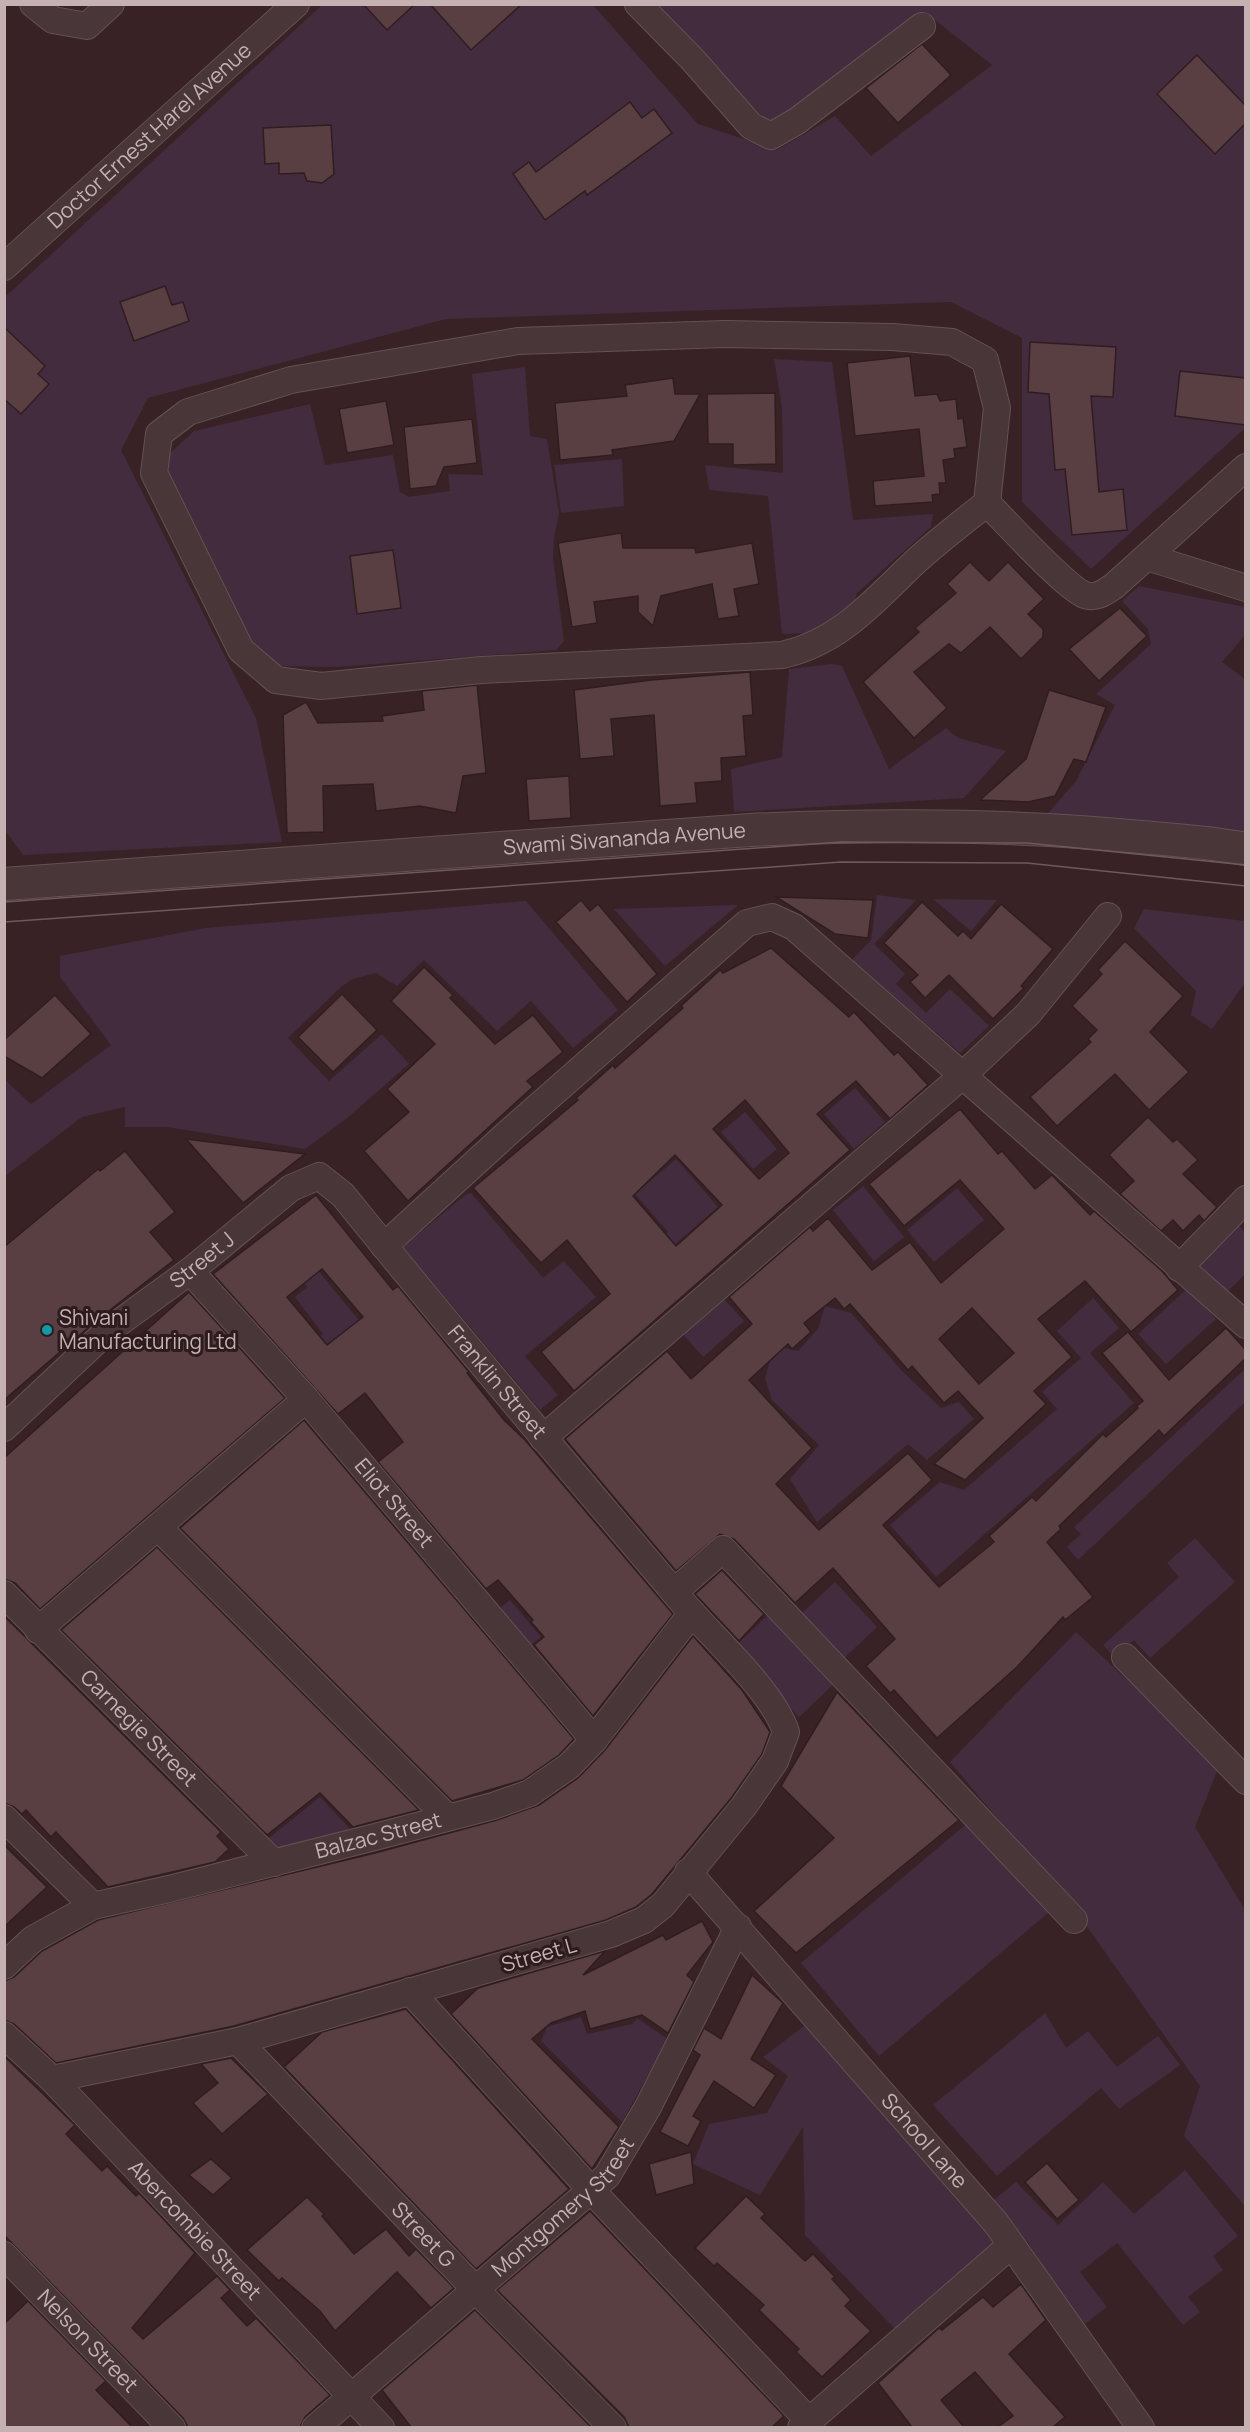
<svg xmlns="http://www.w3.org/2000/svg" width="1250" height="2432" font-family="Manrope,sans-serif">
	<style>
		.green { fill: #432c3d }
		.building { fill: #593f42; stroke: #301d1f; stroke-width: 1.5; fill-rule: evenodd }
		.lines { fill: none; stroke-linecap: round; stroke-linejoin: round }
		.minor-casing { stroke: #645152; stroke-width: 28 }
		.tertiary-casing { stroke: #645152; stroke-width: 34 }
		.minor { stroke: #493638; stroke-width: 26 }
		.tertiary { stroke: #493638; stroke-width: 32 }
		.tram { stroke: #70585b; stroke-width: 1.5 }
		.culture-dot { fill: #0f9aa8; stroke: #2e1b1d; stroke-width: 2 }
		.labels { text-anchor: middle; stroke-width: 6; stroke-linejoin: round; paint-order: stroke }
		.street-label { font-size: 21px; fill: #c5b1b2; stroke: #2e1b1d }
		.poi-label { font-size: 21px; fill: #c5b1b2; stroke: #2e1b1d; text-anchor: start }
	</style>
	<rect width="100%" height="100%" fill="#392225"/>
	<g class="green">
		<polygon points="322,5 593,5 698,124 777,150 835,116 871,156 992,65 925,12 770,124 650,5 1245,5 1245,428 1091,569 1022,502 1022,338 951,302 446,319 148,398 121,450 256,718 282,842 23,855 5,830 5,297"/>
		<polygon points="774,359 832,362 853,520 933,514 931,527 857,593 852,609 831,623 809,633 782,634 768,496 709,490 705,465 783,473 782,408"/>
		<polygon points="525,367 530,436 547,439 559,513 554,537 553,558 564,641 556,650 337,667 269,666 203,567 167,479 167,456 194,431 310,404 325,465 393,455 400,492 409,497 450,491 448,474 483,475 472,374"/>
		<polygon points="622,459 624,506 561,513 554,465"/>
		<polygon points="1139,586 1245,607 1245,635 1222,662 1245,679 1245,842 1044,818 1076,781 1115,705 1096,694 1151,644 1148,629 1122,601"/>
		<polygon points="832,664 842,666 889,769 946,728 958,738 1006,751 964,798 734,812 731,769 782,757 789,669"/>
		<polygon points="877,895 916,900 874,944 905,974 896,984 926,1013 950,989 989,1026 960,1053 852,960 871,940"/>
		<polygon points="933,899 997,900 971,931"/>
		<polygon points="526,901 618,1010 573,1048 531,1001 497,1031 424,960 397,986 376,973 353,979 341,987 288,1038 329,1081 382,1034 409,1064 346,1119 305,1149 167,1127 125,1127 125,1107 82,1117 5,1176 5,1080 31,1104 111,1045 60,977 60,956 205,928"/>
		<polygon points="738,905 665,966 614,909"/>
		<polygon points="1144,909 1245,921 1245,983 1212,1029 1191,1015 1196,991 1134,928"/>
		<polygon points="855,1088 885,1122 854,1149 824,1114"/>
		<polygon points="745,1112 777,1149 753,1169 721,1132"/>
		<polygon points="676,1159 718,1207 673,1246 640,1255 668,1232 635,1194"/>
		<polygon points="863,1186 904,1237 874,1261 833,1210"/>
		<polygon points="957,1188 984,1220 934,1262 907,1230"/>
		<polygon points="471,1193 543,1278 564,1261 596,1297 525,1356 558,1395 540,1410 403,1247 465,1195"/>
		<polygon points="1238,1225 1245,1232 1245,1274 1227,1292 1198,1264"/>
		<polygon points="316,1268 379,1345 399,1394 347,1329 323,1347 317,1339 323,1334 295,1297 307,1287 302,1280"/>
		<polygon points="1188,1288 1216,1319 1166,1364 1138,1334"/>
		<polygon points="722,1297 744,1321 703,1357 682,1333"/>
		<polygon points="1093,1298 1119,1328 1090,1353 1134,1403 936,1577 890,1525 940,1482 964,1490 1057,1409 1042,1392 1081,1358 1057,1331"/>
		<polygon points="825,1306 851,1313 902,1371 941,1408 959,1402 974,1419 927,1460 908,1444 817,1522 790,1479 819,1445 772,1400 765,1378 774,1346 798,1351 818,1329"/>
		<polygon points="1245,1369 1245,1402 1078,1560 1067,1547 1081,1534 1074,1527"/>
		<polygon points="1195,1538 1235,1582 1150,1658 1134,1640 1114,1657 1103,1645 1179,1577 1167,1563"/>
		<polygon points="835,1582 877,1627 842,1660 800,1615"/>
		<polygon points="510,1600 541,1637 526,1649 495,1612"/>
		<polygon points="769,1614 835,1683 799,1717 733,1648"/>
		<polygon points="1076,1632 1219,1766 1195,1827 1245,1910 1245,2206 1184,2136 1200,2086 1078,1914 950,1762"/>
		<polygon points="320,1797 354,1833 279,1850 269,1838"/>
		<polygon points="977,1815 1055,1907 879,2056 801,1963"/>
		<polygon points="1045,2013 1066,2048 1088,2031 1117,2067 1158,2036 1180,2065 1119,2109 1101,2088 997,2176 933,2105"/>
		<polygon points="581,2017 587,2034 632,2024 637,2018 668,2039 622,2122 541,2041 547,2027"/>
		<polygon points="816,2017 997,2245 897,2331 805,2235 803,2127 760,2195 693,2164 709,2124 767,2113 788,2076 763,2057"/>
		<polygon points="1185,2170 1238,2236 1213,2256 1223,2270 1188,2297 1200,2312 1183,2325 1117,2243 1080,2272 1107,2307 1082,2326 1028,2243 991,2202 1016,2182 1058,2225 1103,2182 1134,2214"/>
	</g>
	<g class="building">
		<polygon points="363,4 415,4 387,30"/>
		<polygon points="430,4 522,4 471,50"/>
		<polygon points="922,44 951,75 898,123 866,88"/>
		<polygon points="1197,55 1245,105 1245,124 1215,154 1157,94"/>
		<polygon points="630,102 642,118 654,109 672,133 587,195 585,191 545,220 513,174 529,162 536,172"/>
		<polygon points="331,125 334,174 322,183 307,181 304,173 279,174 279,163 265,164 263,128"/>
		<polygon points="165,286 172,305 183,302 189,321 134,341 120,302"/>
		<polygon points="4,327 45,366 38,374 49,384 21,414 4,399"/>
		<polygon points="1030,342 1116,347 1113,397 1091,396 1099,492 1123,489 1127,530 1072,535 1065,469 1055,470 1049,394 1028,392"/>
		<polygon points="910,356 915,396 937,394 940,401 956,399 958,419 963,418 967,447 954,449 955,458 943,460 946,483 939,483 940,494 932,495 933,502 875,506 873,481 924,476 919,429 855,436 847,363"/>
		<polygon points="1180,371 1245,378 1245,425 1175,416"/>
		<polygon points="673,378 675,394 700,394 674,441 612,450 613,455 560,460 555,403 627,396 625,385"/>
		<polygon points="775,393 776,464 733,465 733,444 708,444 707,394"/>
		<polygon points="386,401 394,445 347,453 339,409"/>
		<polygon points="472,419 477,463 444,467 436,486 410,489 404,427"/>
		<polygon points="621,533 623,548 695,548 696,553 752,543 759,584 734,589 739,616 718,619 712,584 661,596 653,626 638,612 638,596 594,602 597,623 572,627 558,543"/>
		<polygon points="393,550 401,608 357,614 350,556"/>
		<polygon points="970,562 989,581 1008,562 1044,599 1028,614 1043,629 1043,637 1021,659 990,627 961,653 949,644 914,672 947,708 914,738 863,682 919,632 915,628 956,593 947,584"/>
		<polygon points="1120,608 1147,636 1099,681 1069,649"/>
		<polygon points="750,672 753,715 743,716 746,756 721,758 722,781 695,783 697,803 660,806 654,715 611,719 614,756 580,759 574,690 651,680"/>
		<polygon points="477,685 486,773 463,776 456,813 420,806 376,811 373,784 323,786 324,832 287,833 283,715 306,702 318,723 383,721 382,716 424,710 422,691"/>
		<polygon points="1049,690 1106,707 1086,762 1074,759 1055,796 1028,802 980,800 1026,759"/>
		<polygon points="569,776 571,818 529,821 526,779"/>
		<polygon points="776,897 873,900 868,938 835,934"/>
		<polygon points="581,900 590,911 598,904 657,974 627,1002 556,922"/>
		<polygon points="922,902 958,936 963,931 971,939 1001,904 1053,949 1021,986 1024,988 993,1019 949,975 925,998 910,982 918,975 884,943"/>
		<polygon points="1125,941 1183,996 1150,1032 1189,1072 1149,1110 1115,1074 1057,1126 1030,1097 1091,1042 1088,1039 1097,1030 1072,1006 1102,974 1098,970"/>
		<path d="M771,948L849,1017L854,1012L894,1055L898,1052L928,1085L890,1119L856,1081L817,1114L850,1150L574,1391L541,1352L610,1294L567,1240L541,1263L473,1188L578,1100L576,1098L613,1065L615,1068L683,1008L681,1006L720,970L723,973ZM745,1100L789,1153L759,1179L713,1129ZM675,1155L722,1205L676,1246L633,1196Z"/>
		<polygon points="424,967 453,995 450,998 495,1044 533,1015 563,1052 527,1081 533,1087 408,1201 364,1151 409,1112 387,1089 435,1044 391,1001"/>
		<polygon points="342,994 377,1030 333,1072 298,1037"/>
		<polygon points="55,995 91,1034 42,1078 4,1056 4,1040"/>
		<path d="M960,1109L998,1154L1002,1151L1035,1189L1052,1175L1090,1215L1094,1211L1162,1271L1178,1290L1131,1332L1085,1281L1038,1319L1072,1357L1034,1391L1046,1404L965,1480L934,1464L983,1418L958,1391L944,1403L912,1366L908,1370L850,1304L844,1309L835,1298L804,1323L811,1332L792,1349L788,1344L749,1380L812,1448L776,1484L819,1530L908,1453L932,1480L883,1525L939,1587L994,1542L989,1536L1032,1497L1036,1501L1103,1434L1106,1437L1138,1408L1137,1406L1143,1401L1102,1353L1128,1332L1169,1380L1226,1328L1245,1349V1359L1164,1436L1159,1430L1059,1526L1061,1529L1047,1542L1093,1597L1065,1620L1063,1617L1017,1667L937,1738L894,1690L890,1693L866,1666L895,1639L833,1568L795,1603L734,1539L720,1534L676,1571L565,1439L667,1351L691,1379L752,1324L729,1297L810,1227L813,1231L828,1218L872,1270L910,1242L941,1283L1004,1229L960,1180L904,1226L869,1184ZM972,1308L1014,1353L979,1384L939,1339Z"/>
		<polygon points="1148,1117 1173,1142 1177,1139 1198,1160 1183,1174 1217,1207 1204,1221 1199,1215 1183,1231 1173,1220 1161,1231 1120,1194 1134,1181 1109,1155"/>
		<polygon points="186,1139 305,1154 243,1203"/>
		<polygon points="125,1151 175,1212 150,1232 174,1260 96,1321 4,1400 4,1247 98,1169 100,1171"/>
		<path d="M316,1195L393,1290L398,1286L469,1372L467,1373L504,1420L525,1440L673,1614L593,1716L534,1645L544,1637L531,1622L533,1620L498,1580L486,1589L378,1462L403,1442L365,1393L338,1414L213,1274ZM322,1269L363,1317L327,1345L287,1297Z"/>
		<polygon points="189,1292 285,1398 40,1609 15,1583 4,1579 4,1458"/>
		<polygon points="304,1420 574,1739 559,1755 523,1780 452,1801 180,1528"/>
		<polygon points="157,1547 419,1810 353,1827 320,1793 267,1835 61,1630"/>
		<polygon points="722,1570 764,1614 739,1641 695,1594"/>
		<polygon points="4,1616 221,1832 217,1836 229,1849 215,1862 108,1887 56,1832 51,1837 26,1810 22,1814 14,1807 4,1803"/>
		<polygon points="693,1636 742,1690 770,1732 762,1754 732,1797 652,1894 636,1907 606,1920 234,2026 56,2063 14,2024 4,2020 4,1981 14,1977 42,1951 98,1920 375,1853 497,1820 539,1805 578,1778 605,1750"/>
		<polygon points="837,1692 959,1820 796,1953 754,1911 834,1838 781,1786"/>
		<polygon points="4,1845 47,1887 4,1927"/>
		<polygon points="702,1921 713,1942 687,1975 694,1982 668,2033 642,2015 590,2029 585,2011 551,2023 532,2039 619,2127 592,2169 451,2014 478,1988 605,1951 583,1975 663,1935 666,1940"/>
		<polygon points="752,1975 783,2003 751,2059 776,2075 754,2108 714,2081 693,2116 701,2121 688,2146 660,2132 700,2055 693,2050 704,2028 721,2039"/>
		<polygon points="406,2009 569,2189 476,2269 284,2067 322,2032"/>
		<polygon points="4,2056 75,2125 66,2134 102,2171 107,2166 136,2196 139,2193 195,2253 132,2328 143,2339 217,2276 230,2290 221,2298 247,2326 256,2318 330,2395 305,2417 300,2427 188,2427 183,2418 4,2235"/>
		<polygon points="231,2058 268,2094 222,2134 193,2103 218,2083 201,2064"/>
		<polygon points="691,2152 694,2184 656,2195 649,2164"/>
		<polygon points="211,2159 232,2178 213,2195 189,2175"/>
		<polygon points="1047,2163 1079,2200 1057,2219 1025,2182"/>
		<polygon points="746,2196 765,2214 761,2218 805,2261 813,2254 835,2277 832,2279 851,2300 845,2306 871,2331 822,2377 796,2352 799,2349 759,2310 764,2305 717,2263 714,2266 695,2248"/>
		<polygon points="307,2197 324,2214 322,2216 354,2254 386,2229 409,2256 416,2249 454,2288 431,2308 397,2272 335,2331 320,2311 282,2278 279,2281 247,2250"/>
		<polygon points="590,2211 784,2416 772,2427 629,2427 624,2417 497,2290"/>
		<polygon points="1021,2284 1046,2320 1009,2354 1065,2417 1053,2427 998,2427 1013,2416 975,2372 941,2400 964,2427 912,2427 878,2383 939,2328 942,2330 983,2297 993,2307"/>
		<polygon points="28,2301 106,2381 96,2390 132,2427 4,2427 4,2324"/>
		<polygon points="475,2310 591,2427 411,2427 382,2390"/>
	</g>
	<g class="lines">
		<defs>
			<g id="minor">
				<polyline points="33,4 53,20 87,26 111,4"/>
				<polyline points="638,4 693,60 751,126 771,136 797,121 922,26"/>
				<path id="s1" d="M4,267L296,4"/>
				<path d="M725,334L893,337L952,342L985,360L997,408L987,503C963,522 938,541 915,562C875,600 839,643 782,655L481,670L321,686L276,680L241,650L154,473L159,434L188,412L291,380L518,341Z"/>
				<path d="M987,503C1004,520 1066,588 1085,595C1096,599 1105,592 1114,586L1246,467"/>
				<polyline points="1147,557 1246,588"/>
				<polyline points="384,1246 510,1131 747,923 772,917 794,927 1246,1325"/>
				<polyline points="1179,1268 1246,1199"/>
				<path id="s2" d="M190,1271L306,1399L594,1740"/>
				<path id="s3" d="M4,1428L105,1333L190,1271L291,1188L319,1176L343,1195C453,1332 566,1464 679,1598C709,1635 772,1689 786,1732L775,1761L744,1806L663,1905L644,1920L611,1934L238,2041L52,2079"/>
				<polyline points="543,1438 962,1076 1028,1014 1108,916"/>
				<polyline points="158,1527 447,1817"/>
				<polyline points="674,1592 723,1549 1074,1920"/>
				<path id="s4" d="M4,1594L274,1863"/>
				<polyline points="38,1630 306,1399"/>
				<polyline points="1125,1657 1246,1781"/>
				<polyline points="4,1818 93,1906"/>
				<path id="s5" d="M688,1872L996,2223L1141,2428"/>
				<path id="s6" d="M4,1966L33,1939L93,1906L169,1889L371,1838L493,1806L530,1793L569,1766L594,1740L692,1613"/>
				<polyline points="410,1991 591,2190 809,2421"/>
				<path id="s7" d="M4,2035L52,2079L381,2428"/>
				<path id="s8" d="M238,2041L475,2289L613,2428"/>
				<path id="s9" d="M4,2255L172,2428"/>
				<path id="s10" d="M315,2428L607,2176L648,2107L738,1927"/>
				<polyline points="801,2428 1011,2245"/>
			</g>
			<g id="tertiary">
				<path id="s11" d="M4,884L750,830C881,824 1011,824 1141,837C1176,840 1211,842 1246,849"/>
			</g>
		</defs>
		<use href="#minor" class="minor-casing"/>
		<use href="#tertiary" class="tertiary-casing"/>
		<use href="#minor" class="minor"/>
		<use href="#tertiary" class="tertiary"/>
		<g class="tram">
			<polyline points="4,902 841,842 1027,843 1246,865"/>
			<polyline points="4,922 841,862 1027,863 1246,886"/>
		</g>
	</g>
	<circle class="culture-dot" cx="47" cy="1330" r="6"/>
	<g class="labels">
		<g class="street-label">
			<text dy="7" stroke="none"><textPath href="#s1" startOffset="196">Doctor Ernest Harel Avenue</textPath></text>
			<text dy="7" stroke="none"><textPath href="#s11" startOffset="622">Swami Sivananda Avenue</textPath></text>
			<text dy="7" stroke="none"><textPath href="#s3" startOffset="260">Street J</textPath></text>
			<text dy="7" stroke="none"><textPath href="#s3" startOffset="678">Franklin Street</textPath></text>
			<text dy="7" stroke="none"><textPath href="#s2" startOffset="309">Eliot Street</textPath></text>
			<text dy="7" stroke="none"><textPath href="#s4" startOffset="190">Carnegie Street</textPath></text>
			<text dy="7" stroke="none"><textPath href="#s6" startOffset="402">Balzac Street</textPath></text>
			<text transform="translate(539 1955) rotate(-16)" y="7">Street L</text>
			<text dy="7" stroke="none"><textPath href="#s5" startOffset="358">School Lane</textPath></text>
			<text dy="7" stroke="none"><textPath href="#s10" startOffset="333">Montgomery Street</textPath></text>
			<text dy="7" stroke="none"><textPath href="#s7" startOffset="273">Abercombie Street</textPath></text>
			<text dy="7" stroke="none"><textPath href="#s8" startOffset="268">Street G</textPath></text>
			<text dy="7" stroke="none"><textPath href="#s9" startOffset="120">Nelson Street</textPath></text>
		</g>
		<g class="poi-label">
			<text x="59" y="1325">Shivani<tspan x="59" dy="24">Manufacturing Ltd</tspan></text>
		</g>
	</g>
	<rect width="1250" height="2432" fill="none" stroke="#c5b1b2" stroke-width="12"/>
</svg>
